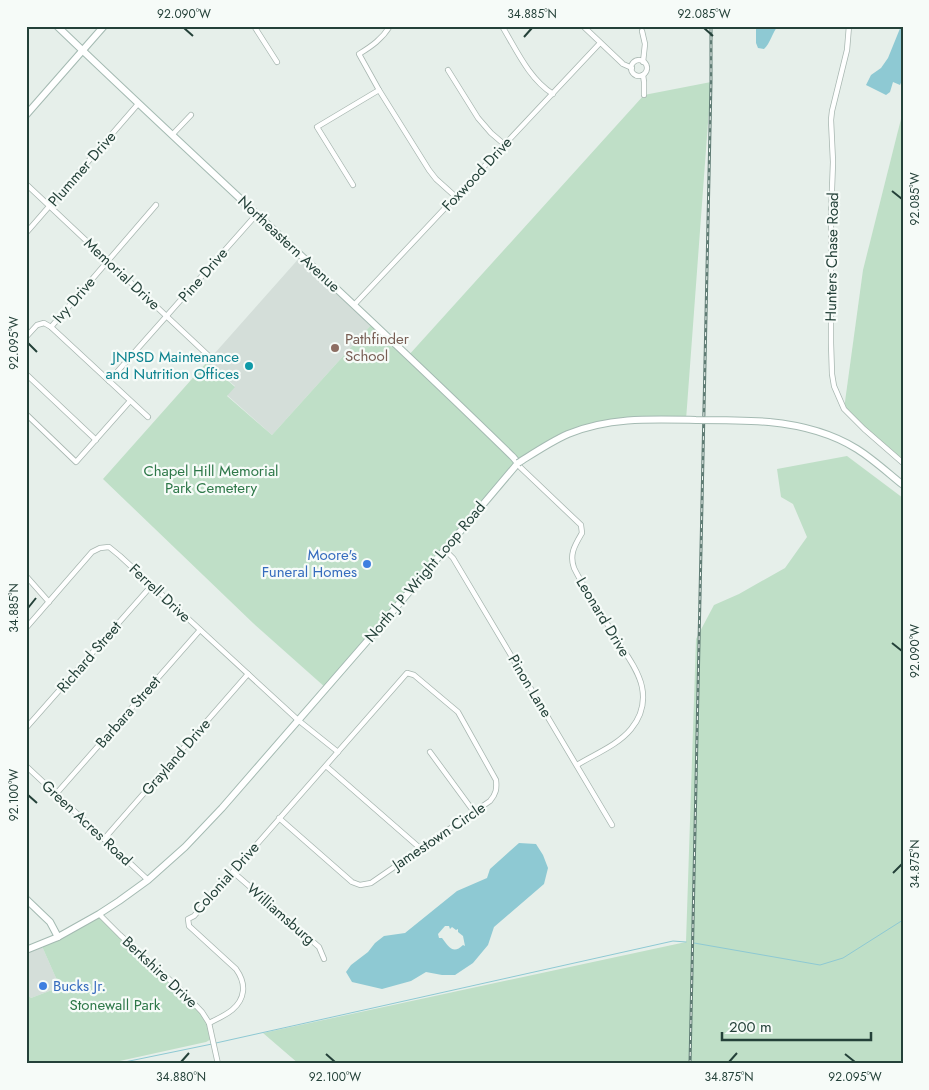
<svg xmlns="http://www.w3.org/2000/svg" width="929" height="1090" font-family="Jost,sans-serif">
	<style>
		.built { fill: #d4ded9 }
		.green { fill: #bfdfc7 }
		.water { fill: #8ec9d3; fill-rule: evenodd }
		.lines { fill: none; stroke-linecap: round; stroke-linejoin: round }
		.stream { stroke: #8ec9d3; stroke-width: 1 }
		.street-casing { stroke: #a8b7b1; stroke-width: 6 }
		.secondary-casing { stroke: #a4bab2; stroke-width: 8 }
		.street { stroke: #fff; stroke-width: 4.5 }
		.secondary { stroke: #fff; stroke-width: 6 }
		.rail-casing { stroke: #5f7c74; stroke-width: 3 }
		.rail { stroke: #f6fbf8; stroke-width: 1; stroke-dasharray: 4; stroke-linecap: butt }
		.secondary-bridge-casing { stroke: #a4bab2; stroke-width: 8; stroke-linecap: butt }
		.secondary-bridge { stroke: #fff; stroke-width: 6 }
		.ticks { fill: none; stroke: #244139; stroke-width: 2 }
		.education-dot { fill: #8d6e63; stroke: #f6fbf8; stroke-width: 2 }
		.culture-dot { fill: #0f9aa8; stroke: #f6fbf8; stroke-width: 2 }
		.shop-dot { fill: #3f7fe0; stroke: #f6fbf8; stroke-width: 2 }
		.labels { text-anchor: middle; stroke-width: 4.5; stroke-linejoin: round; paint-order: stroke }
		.street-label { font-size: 15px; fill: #244139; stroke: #f6fbf8 }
		.education-label { font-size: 15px; fill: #785e54; stroke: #f6fbf8; text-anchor: start }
		.culture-label { font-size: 15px; fill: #0d838f; stroke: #f6fbf8; text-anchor: end }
		.park-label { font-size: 15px; fill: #2e7849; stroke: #f6fbf8 }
		.shop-label { font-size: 15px; fill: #366cbe; stroke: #f6fbf8; text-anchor: end }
		.neatline { fill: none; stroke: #244139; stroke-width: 2 }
		.ticks-label { font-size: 12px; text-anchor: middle; fill: #244139 }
	</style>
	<rect width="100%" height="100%" fill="#e6efea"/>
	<g class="built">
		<polygon points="301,256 373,323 272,435 227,395 235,386 207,362"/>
		<polygon points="41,944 60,987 31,998 26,994 26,951"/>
	</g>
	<g class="green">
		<polygon points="711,82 686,420 640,419 566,435 518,463 326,688 253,623 103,479 207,362 235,387 227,396 272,435 373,323 408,356 644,95"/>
		<polygon points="903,111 903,463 844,409 863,270"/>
		<polygon points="847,456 903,498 903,1064 299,1064 263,1033 686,942 696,639 714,605 739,594 785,568 807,537 793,504 781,497 777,469"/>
		<polygon points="99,914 202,1012 213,1038 206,1042 106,1064 26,1064 26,994 31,998 60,987 41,944"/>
	</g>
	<g class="water">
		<path d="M756,26H778C772,33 770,44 764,49L758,48L756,43Z"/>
		<polygon points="901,26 903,26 903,78 900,85 893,82 890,92 886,95 866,85 871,75 881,68 888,58"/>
		<path d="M519,843L536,844L543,855L548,868L544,884L494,927L488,945L473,963L455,975H442L426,972L411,981L382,989L352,982L346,972L351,965L368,952L375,943L384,936L405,933L457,891L487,878L490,869ZM445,926H449L450,929L452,927L456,930L458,929V932L463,936L465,946L463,945C453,955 448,946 442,938H439L438,934Z"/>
	</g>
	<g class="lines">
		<g class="stream">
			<polyline points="694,943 820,965 843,958 903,920"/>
			<polyline points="216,1043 673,941 686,942"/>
			<polyline points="115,1064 212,1044"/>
		</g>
		<defs>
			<g id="street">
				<polyline points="254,26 277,62"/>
				<path d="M390,26C382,39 372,46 359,54L379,90L429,170L436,179L456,197"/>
				<path d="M502,26C516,49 529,79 553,94"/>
				<polyline points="583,26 623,64 632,68"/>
				<polyline points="849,26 847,50 832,111 831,120 833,162 831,216 831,343 832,374 834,386 844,409 864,429 903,463"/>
				<polyline points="642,31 645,44 643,62"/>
				<circle cx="639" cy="68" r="8"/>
				<polyline points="448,70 478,118 491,133 505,145"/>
				<polyline points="643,75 644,82 644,95"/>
				<polyline points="172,135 191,115"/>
				<polyline points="26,184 212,359 216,360 219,358"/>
				<polyline points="353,185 317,127 379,90"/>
				<polyline points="26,233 138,104"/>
				<polyline points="354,305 600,43"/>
				<polyline points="51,327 156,205"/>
				<polyline points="26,337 37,325 44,323 51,327 148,417"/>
				<polyline points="26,374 96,440"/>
				<polyline points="109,381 256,215"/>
				<polyline points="26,414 76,462 130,401"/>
				<path d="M518,463L520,467L581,525L582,533C575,545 569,554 574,568C587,594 604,618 619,643C627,655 639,672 642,687C645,702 641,717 631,729C618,745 595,754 577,765"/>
				<polyline points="445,550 453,558 612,825"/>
				<polyline points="26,576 49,602"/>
				<polyline points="26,628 92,552 100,548 109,547 120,556 298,720 338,752"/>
				<polyline points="26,728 152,585"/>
				<polyline points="430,752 474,812"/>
				<polyline points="26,766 148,880"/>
				<polyline points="326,766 421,849"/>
				<polyline points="56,794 200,630"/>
				<polyline points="104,839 248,674"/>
				<polyline points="233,872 319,947 324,959"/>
				<polyline points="99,914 120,935 182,991 202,1012 209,1023 218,1064"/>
				<path d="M209,1023C223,1016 241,1009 243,991C244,982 241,976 236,969L189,926L188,919L194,916L407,673L414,675L458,712L496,780C497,789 496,794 490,801L371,883L360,885L352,882L279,818"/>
			</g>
			<g id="secondary">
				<polyline points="26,115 104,26"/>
				<path d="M769,422C800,425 830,432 857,449C873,459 888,473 903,485"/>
				<polyline points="26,899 50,922 58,937"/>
				<path d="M26,950L58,937L99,914L119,901L148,880L185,847L222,808L382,624L518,463L513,457C364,311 208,171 57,26"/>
			</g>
		</defs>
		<use href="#street" class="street-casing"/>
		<use href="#secondary" class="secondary-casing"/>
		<use href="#street" class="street"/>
		<use href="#secondary" class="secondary"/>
		<defs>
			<polyline id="rail" points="690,1064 711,82 711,26"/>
		</defs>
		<use href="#rail" class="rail-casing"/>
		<use href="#rail" class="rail"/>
		<defs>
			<path id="secondary-bridge" d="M518,463C534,453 550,442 568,434C609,417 652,419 696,420C720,420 745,420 769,422"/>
		</defs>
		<use href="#secondary-bridge" class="secondary-bridge-casing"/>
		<use href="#secondary-bridge" class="secondary-bridge"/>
	</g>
	<path class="ticks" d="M184,28L193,36M704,28L713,36M524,37L532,28M892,191L902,199M28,343L37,352M28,608L36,598M892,643L902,651M28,795L37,803M893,873L902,864M326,1054L335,1062M845,1054L855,1062M181,1062L189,1053M729,1062L737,1053"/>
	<circle class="education-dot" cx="335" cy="348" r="5"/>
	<circle class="culture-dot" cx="249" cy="366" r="5"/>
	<g class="shop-dot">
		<circle cx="367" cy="564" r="5"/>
		<circle cx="43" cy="986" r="5"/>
	</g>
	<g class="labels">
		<g class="street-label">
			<text transform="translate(82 169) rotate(-49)" y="5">Plummer Drive</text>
			<text transform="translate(477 174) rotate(-47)" y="5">Foxwood Drive</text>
			<text transform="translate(289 244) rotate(43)" y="5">Northeastern Avenue</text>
			<text transform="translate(832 257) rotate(-89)" y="5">Hunters Chase Road</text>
			<text transform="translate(122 274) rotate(43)" y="5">Memorial Drive</text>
			<text transform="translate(203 275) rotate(-49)" y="5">Pine Drive</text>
			<text transform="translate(74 300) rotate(-49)" y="5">Ivy Drive</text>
			<text transform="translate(425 572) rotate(-50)" y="5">North J P Wright Loop Road</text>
			<text transform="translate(160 593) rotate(43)" y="5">Ferrell Drive</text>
			<text transform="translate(603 617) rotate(59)" y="5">Leonard Drive</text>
			<text transform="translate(89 657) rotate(-49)" y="5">Richard Street</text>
			<text transform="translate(530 686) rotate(59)" y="5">Pinon Lane</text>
			<text transform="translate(128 712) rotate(-49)" y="5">Barbara Street</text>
			<text transform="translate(176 757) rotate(-49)" y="5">Grayland Drive</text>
			<text transform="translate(87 823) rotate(43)" y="5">Green Acres Road</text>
			<text transform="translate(439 836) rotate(-34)" y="5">Jamestown Circle</text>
			<text transform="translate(226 878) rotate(-48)" y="5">Colonial Drive</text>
			<text transform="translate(281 914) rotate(41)" y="5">Williamsburg</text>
			<text transform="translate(160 972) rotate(43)" y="5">Berkshire Drive</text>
		</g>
		<g class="education-label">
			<text x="345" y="344">Pathfinder<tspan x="345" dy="17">School</tspan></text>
		</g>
		<g class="culture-label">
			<text x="239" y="362">JNPSD Maintenance<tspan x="239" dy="17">and Nutrition Offices</tspan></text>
		</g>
		<g class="park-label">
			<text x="211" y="476">Chapel Hill Memorial<tspan x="211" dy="17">Park Cemetery</tspan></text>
			<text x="115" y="1010">Stonewall Park</text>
		</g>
		<g class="shop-label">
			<text x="357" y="560">Moore's<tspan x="357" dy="17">Funeral Homes</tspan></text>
			<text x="53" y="991" text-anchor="start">Bucks Jr.</text>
		</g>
	</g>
	<rect width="929" height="1090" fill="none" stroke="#f6fbf8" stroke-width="55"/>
	<path d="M722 1032v8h149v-8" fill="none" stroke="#244139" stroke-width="2.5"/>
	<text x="729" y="1032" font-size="15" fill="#244139" stroke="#f6fbf8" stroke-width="4" paint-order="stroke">200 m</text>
	<rect x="28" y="28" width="874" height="1034" class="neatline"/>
	<g class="ticks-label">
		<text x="184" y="18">92.090°W</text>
		<text x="532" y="18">34.885°N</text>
		<text x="704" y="18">92.085°W</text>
		<text transform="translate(915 199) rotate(-90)" y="4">92.085°W</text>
		<text transform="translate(14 343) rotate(-90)" y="4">92.095°W</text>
		<text transform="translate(14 608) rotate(-90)" y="4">34.885°N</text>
		<text transform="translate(915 651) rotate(-90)" y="4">92.090°W</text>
		<text transform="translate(14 795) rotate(-90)" y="4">92.100°W</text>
		<text transform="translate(915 864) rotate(-90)" y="4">34.875°N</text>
		<text x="181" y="1081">34.880°N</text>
		<text x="335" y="1081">92.100°W</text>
		<text x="729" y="1081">34.875°N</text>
		<text x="855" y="1081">92.095°W</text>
	</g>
</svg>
